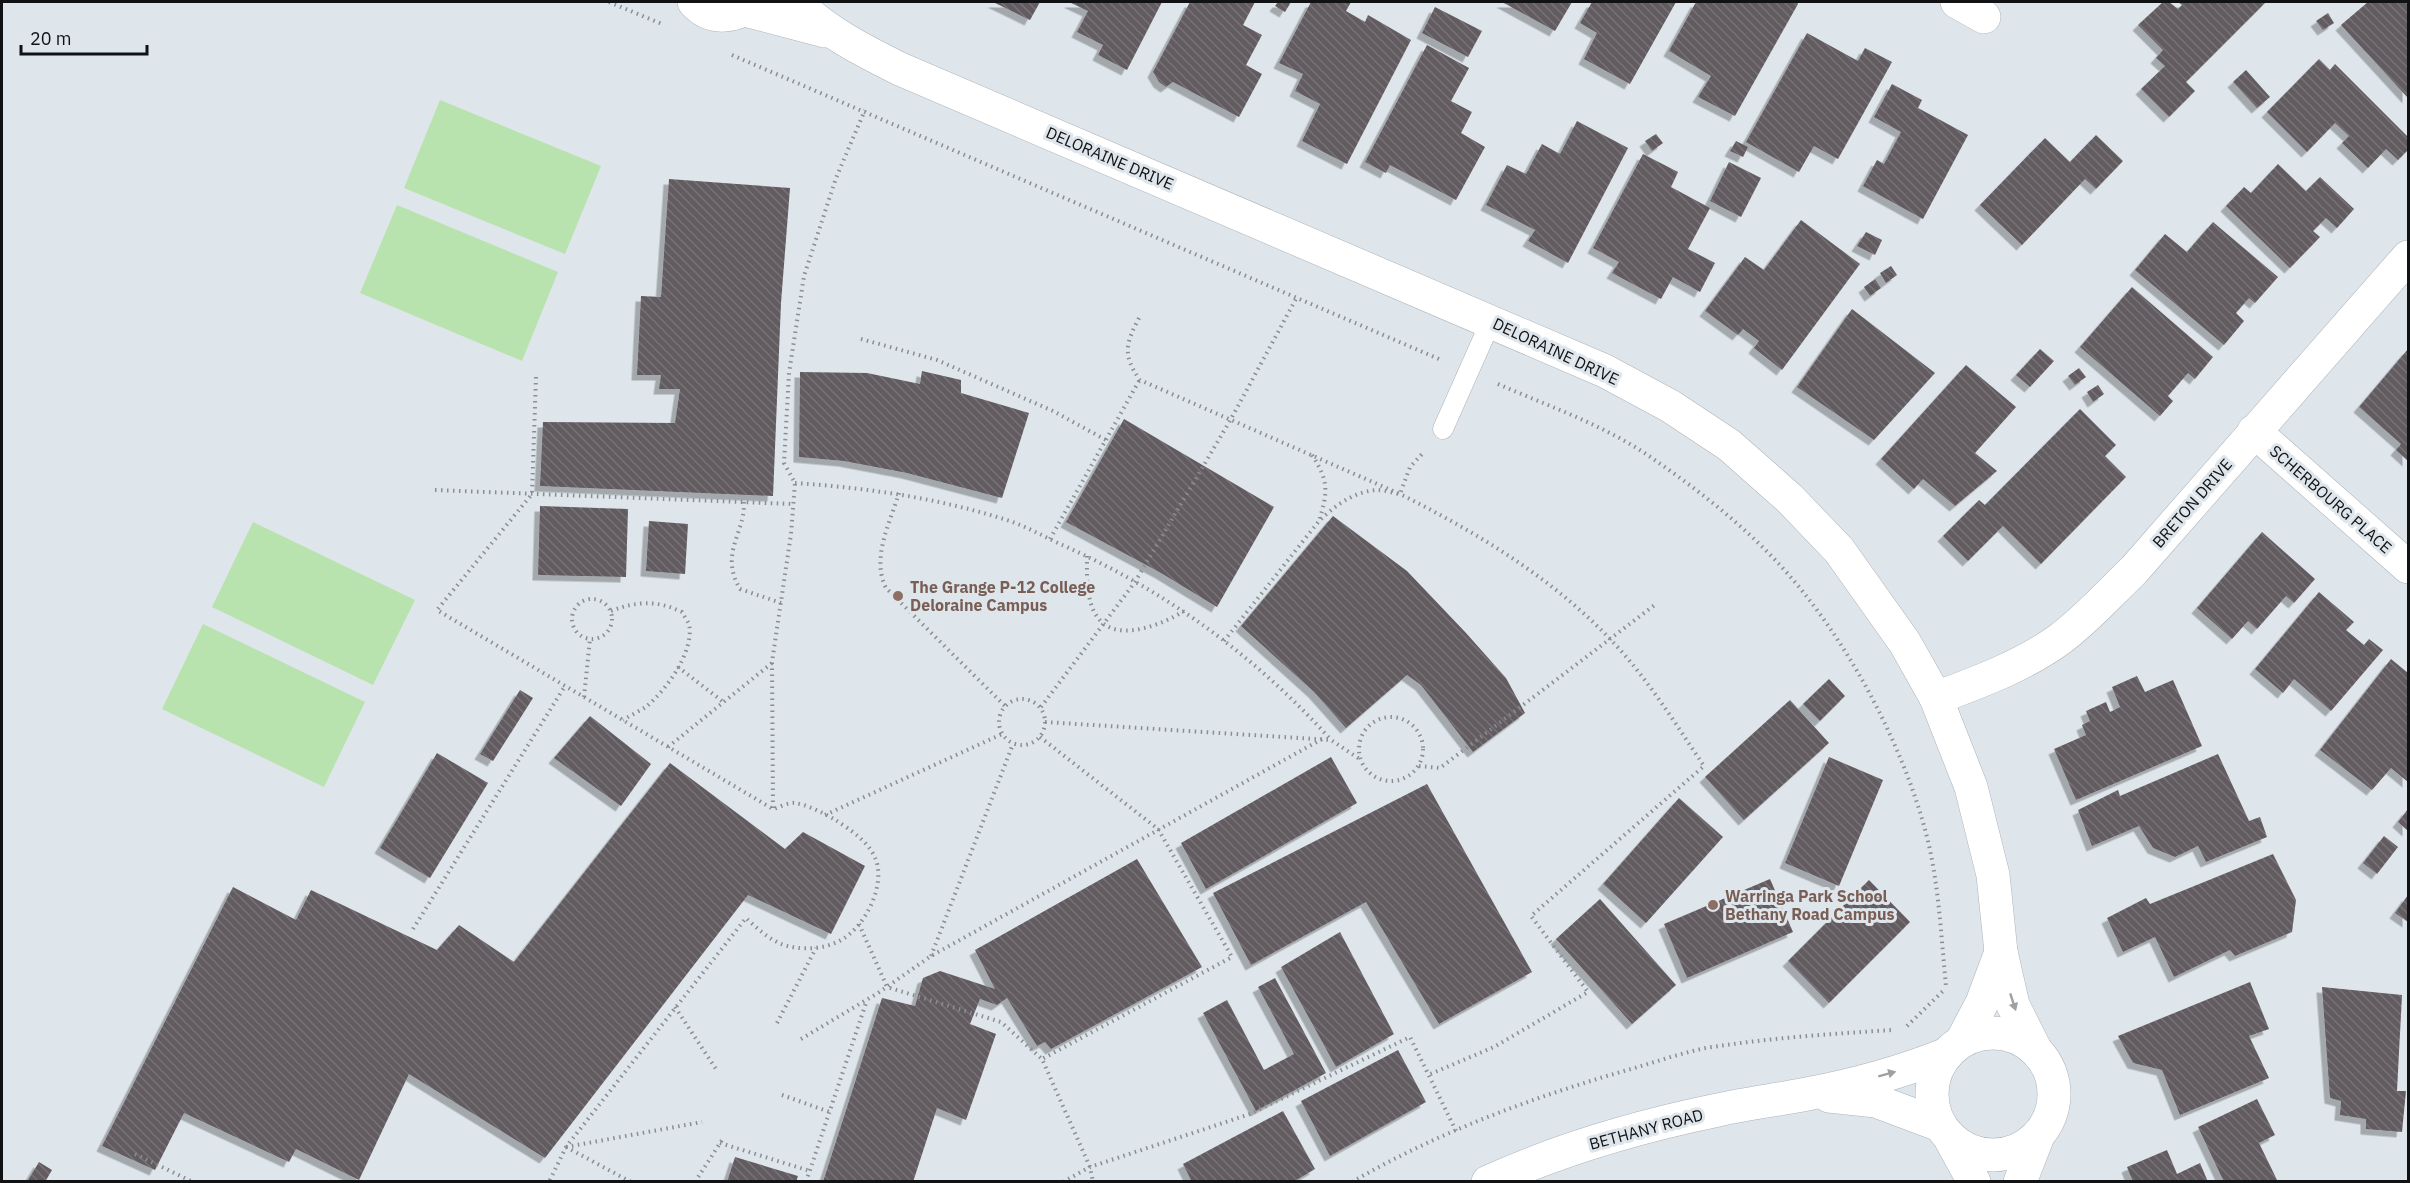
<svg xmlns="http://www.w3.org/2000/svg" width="2410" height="1183" font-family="'IBM Plex Sans',sans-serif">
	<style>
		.pitch { fill: #b9e3ae }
		.building { fill: url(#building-back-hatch); filter: url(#shadow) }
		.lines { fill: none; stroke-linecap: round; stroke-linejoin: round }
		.lane-casing { stroke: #adb3b9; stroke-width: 21 }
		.street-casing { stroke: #adb3b9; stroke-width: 34 }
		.secondary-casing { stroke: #adb3b9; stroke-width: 34 }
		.path { stroke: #898e92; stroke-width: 4; stroke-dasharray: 1.5 4.5; stroke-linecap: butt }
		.lane { stroke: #fff; stroke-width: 20 }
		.street { stroke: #fff; stroke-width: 33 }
		.secondary { stroke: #fff; stroke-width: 33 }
		.oneway { fill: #9fa0a1 }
		.education-dot { fill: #8d6e63; stroke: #dee5eb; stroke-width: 2 }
		.labels { text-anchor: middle; stroke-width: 6; stroke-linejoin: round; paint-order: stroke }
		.street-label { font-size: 16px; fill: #101214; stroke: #dee5eb }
		.education-label { font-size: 16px; font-weight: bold; fill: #785e54; stroke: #dee5eb; text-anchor: start }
	</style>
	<defs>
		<pattern id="building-back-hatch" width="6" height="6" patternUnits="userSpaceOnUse" patternTransform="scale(1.5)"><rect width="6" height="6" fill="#625b60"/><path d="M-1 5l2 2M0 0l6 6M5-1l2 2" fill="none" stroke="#777276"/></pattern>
		<filter id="shadow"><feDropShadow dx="-5.5" dy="5.5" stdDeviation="0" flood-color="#0004"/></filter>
	</defs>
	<rect width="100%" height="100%" fill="#dee5eb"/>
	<g class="pitch">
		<polygon points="440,100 601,166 565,254 404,188"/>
		<polygon points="397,205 558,272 522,361 360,293"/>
		<polygon points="253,522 415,600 373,685 212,607"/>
		<polygon points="203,624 365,702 324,787 162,709"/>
	</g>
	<g class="building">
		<polygon points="993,2 1040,2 1030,20"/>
		<polygon points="1069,2 1162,2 1127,70 1098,55 1103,45 1077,32 1088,11"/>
		<polygon points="1190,2 1255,2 1243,25 1262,35 1246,65 1262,74 1239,117 1173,82 1166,87 1159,82 1153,72"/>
		<polygon points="1278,2 1291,2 1285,12 1275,6"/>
		<polygon points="1311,2 1351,2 1346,11 1365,22 1368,15 1411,40 1347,164 1302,141 1320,104 1295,91 1303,74 1279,63"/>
		<polygon points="1502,2 1572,2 1555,31"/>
		<polygon points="1592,2 1676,2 1630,84 1584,59 1597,33 1580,23"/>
		<polygon points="1696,2 1797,2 1798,4 1735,116 1698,97 1711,76 1669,51"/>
		<polygon points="2163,2 2169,2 2178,9 2182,5 2178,2 2266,2 2186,82 2195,91 2169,117 2141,89 2165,66 2156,58 2163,50 2138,25"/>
		<polygon points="2368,2 2408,2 2408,98 2341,25"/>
		<polygon points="1435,7 1482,31 1468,57 1422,33"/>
		<polygon points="2328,13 2334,23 2323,30 2316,21"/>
		<polygon points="1807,33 1858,61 1865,48 1892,62 1838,159 1814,146 1799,172 1746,142"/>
		<polygon points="1427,45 1469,68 1451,101 1472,112 1461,133 1485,147 1456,200 1390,165 1386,173 1365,162"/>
		<polygon points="2319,59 2330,70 2335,64 2408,137 2408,150 2398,160 2386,149 2368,168 2342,143 2349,136 2335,123 2307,152 2267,112"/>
		<polygon points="2246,70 2270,97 2257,108 2233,82"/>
		<polygon points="1892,84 1922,100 1918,108 1968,135 1923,219 1863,186 1877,160 1884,164 1901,132 1874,117"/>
		<polygon points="1577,121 1628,148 1568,263 1528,241 1535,230 1486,205 1507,165 1526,174 1542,144 1560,154"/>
		<polygon points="1656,134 1663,143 1652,151 1645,141"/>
		<polygon points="2096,135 2123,161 2096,189 2085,179 2022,245 1980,205 2045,138 2070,162"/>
		<polygon points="1736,141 1748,147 1743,157 1730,151"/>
		<polygon points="1643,154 1678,172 1671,187 1710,208 1688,249 1715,263 1700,292 1673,277 1661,299 1612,273 1619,262 1593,248"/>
		<polygon points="1729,162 1761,178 1741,217 1710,201"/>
		<polygon points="2278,164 2306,191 2320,177 2354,209 2337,228 2326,218 2313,231 2320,237 2290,268 2226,206 2244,187 2251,193"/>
		<polygon points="669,179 790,188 781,303 773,496 540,486 543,422 675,423 680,389 659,389 661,375 637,375 641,296 661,297"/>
		<polygon points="1801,220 1860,264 1782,370 1754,348 1759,341 1743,329 1738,335 1705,311 1745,257 1764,270"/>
		<polygon points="2213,222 2278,277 2255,303 2249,298 2236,313 2244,321 2224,345 2135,270 2165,234 2187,252"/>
		<polygon points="1866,232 1882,240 1875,255 1857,246"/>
		<polygon points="1891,266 1897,275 1886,283 1880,273"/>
		<polygon points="1875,279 1881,288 1870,296 1864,287"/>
		<polygon points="2132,287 2213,357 2195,379 2188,373 2168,396 2173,401 2160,416 2080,347"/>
		<polygon points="1852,309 1935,373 1874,440 1797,387"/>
		<polygon points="2040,349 2054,361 2030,387 2016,375"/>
		<polygon points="2408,349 2408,461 2396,450 2401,444 2359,407"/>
		<polygon points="1966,365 2016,407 1975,453 1997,471 1955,506 1923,479 1914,489 1881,459"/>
		<polygon points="2079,368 2086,377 2075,385 2068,376"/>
		<polygon points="922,371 961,380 961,393 1029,413 1002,498 907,473 844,461 799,457 800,372 867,373 920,384"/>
		<polygon points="2098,385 2104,394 2093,402 2087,392"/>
		<polygon points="2080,409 2116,445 2105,456 2126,477 2041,564 2003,526 1968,561 1943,536 1979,500 1985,505"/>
		<polygon points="1124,419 1274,507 1217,607 1161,573 1066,522"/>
		<polygon points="540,506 628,509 626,577 538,575"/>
		<polygon points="1333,516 1407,571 1466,633 1506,678 1525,713 1473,752 1421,685 1407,675 1346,728 1314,692 1241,626"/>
		<polygon points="649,521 688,524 685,574 646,571"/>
		<polygon points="2262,532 2315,579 2294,603 2286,596 2257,629 2248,621 2232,639 2197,608"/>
		<polygon points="2319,592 2354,622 2346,630 2364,645 2369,639 2383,650 2331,711 2294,679 2283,693 2255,669"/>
		<polygon points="2391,659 2408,673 2408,782 2391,768 2372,790 2320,750"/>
		<polygon points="2137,676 2145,692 2173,680 2202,746 2076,800 2054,749 2086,735 2082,725 2090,721 2086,711 2106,702 2110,712 2120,707 2112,687"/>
		<polygon points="1829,679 1845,696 1820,721 1803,704"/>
		<polygon points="520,690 533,698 493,761 480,754"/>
		<polygon points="1790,700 1829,743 1744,820 1705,777"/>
		<polygon points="590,716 651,764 621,806 554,758"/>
		<polygon points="437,753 488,783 430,878 380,848"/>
		<polygon points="2218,754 2249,821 2260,817 2267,837 2206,862 2198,846 2175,857 2153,848 2139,826 2092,846 2078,810 2118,790 2120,796"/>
		<polygon points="1331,757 1357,803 1206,889 1181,843"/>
		<polygon points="1829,757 1883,780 1839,886 1785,863"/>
		<polygon points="670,763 785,849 803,832 865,866 831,934 748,895 545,1158 409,1074 359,1180 296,1149 289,1162 184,1113 155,1170 102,1146 233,887 296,920 311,890 437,950 459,925 514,962"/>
		<polygon points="1427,784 1532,972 1439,1024 1366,902 1251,965 1213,893"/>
		<polygon points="1679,798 1723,837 1646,923 1603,884"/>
		<polygon points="2408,809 2408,831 2398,822"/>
		<polygon points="2384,836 2398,847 2377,874 2363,863"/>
		<polygon points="2273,854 2296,900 2292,932 2235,956 2230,950 2174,977 2155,937 2123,952 2107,918 2146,898 2150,904"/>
		<polygon points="1137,859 1202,967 1051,1049 1045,1042 1037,1046 1007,998 997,1005 980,999 970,1024 996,1034 966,1120 937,1108 913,1182 823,1182 882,998 915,1006 923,978 940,971 995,989 975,950"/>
		<polygon points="1770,879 1793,932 1687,978 1664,924"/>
		<polygon points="1869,880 1910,922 1829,1003 1788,961"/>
		<polygon points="2408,895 2408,922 2395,913"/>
		<polygon points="1600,899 1676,985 1632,1024 1556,939"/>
		<polygon points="1340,932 1394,1034 1336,1067 1281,967"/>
		<polygon points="1275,978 1326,1073 1256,1111 1203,1013 1227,1000 1264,1070 1294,1054 1258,987"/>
		<polygon points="2250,982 2269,1029 2249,1036 2269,1078 2180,1115 2162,1070 2133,1063 2118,1036"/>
		<polygon points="2322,987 2402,995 2397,1091 2406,1091 2402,1132 2366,1129 2366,1119 2340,1115 2341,1101 2330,1098"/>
		<polygon points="1398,1050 1426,1102 1330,1156 1301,1101"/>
		<polygon points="2257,1099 2275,1135 2259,1143 2278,1182 2224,1182 2198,1127"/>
		<polygon points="1283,1111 1315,1169 1293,1182 1192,1182 1183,1164"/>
		<polygon points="2167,1150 2177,1174 2200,1163 2208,1182 2133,1182 2127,1167"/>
		<polygon points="735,1157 798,1176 796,1182 727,1182"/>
		<polygon points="39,1162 52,1170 45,1182 27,1182"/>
	</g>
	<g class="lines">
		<defs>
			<polyline id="lane" points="1443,429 1491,321"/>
			<g id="street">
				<polyline points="1957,2 1984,17"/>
				<polyline points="2254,431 2408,567"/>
				<path d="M1936,698C1979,682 2023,666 2060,639C2087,619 2110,593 2134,570L2408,257"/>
				<polyline points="1829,1096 1876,1101 1940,1125"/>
				<path d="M1488,1182C1561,1149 1640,1126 1718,1110C1747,1103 1778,1100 1807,1094C1854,1085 1902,1072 1947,1054"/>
			</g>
			<g id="secondary">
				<path d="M694,2C712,22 737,17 755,2"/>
				<path d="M796,2C826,32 862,50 900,69L1605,371L1670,406L1729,445L1789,498L1839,550L1905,643L1936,698L1971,787L1993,875L2001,952L2013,1005L2035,1049"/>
				<polyline points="745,10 825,31"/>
				<circle cx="1993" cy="1094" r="61"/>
				<polyline points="1962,1041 1982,1003 2001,952"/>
				<polyline points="1951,1140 1974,1182"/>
				<polyline points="2020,1182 2038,1136"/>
			</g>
		</defs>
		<use href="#lane" class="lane-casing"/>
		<use href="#street" class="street-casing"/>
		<use href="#secondary" class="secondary-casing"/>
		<g class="path">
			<polyline points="609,2 662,24"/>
			<polyline points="732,55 1439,359"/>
			<path d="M1139,318C1126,343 1122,355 1140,380L1400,494C1486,537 1572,590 1633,665C1659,697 1681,732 1704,766L1531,916L1588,992L1494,1047L1428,1075"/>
			<polyline points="861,339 937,360 1053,411 1106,440"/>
			<path d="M536,377L532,494L437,610L773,809C780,807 789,802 795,803C808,805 823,813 834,819C851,830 876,846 878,869C881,894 863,928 841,940C824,950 797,951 779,943C766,937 756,927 746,918L566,1147L549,1182"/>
			<path d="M1498,384C1548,406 1601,424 1646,454C1693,486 1740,522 1779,564C1845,635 1903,743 1927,837C1939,885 1941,936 1946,986"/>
			<path d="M1312,455C1329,481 1328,492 1319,521"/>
			<path d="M795,483C868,488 939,498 1010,521C1027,527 1043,536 1060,544C1163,589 1256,656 1331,740"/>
			<polyline points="435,490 793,504"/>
			<path d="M899,493C890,523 871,558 886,588L1005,706"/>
			<path d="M744,502C745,534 719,553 740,589L781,603"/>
			<polyline points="1050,539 1139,381"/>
			<path d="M1087,556C1087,577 1085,609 1104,624C1125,640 1165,623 1184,611"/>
			<circle cx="592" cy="619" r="20"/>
			<path d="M611,611C637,601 657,600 682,612C684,616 687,620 689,624C695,651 666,690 647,706C640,711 631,715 623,720"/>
			<path d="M1224,641L1319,521C1334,506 1355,491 1377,490C1384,490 1393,493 1400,494L1410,467L1423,453"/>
			<polyline points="678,667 722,701"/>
			<polyline points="584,697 590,639"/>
			<circle cx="1022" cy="722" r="23"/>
			<polyline points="1041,707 1135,582 1231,419 1297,297"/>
			<circle cx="1391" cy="749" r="32"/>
			<polyline points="1045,722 1331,740 1361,760"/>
			<polyline points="1040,737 1158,829 1232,957 1042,1059"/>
			<polyline points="668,747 772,663"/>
			<polyline points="1419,766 1440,768 1656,604"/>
			<polyline points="773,808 772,662 791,534 795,483 784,463 789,373 804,276 836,178 865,110"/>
			<polyline points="825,815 1002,734"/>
			<polyline points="859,924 887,987 1001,1022 1042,1059 1090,1167 1093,1182"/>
			<polyline points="413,929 565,686"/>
			<polyline points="931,956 1013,744"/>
			<polyline points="675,1007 718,1072"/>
			<polyline points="777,1023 816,948"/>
			<polyline points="1907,1026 1943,991"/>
			<polyline points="801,1039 878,993 931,956 1322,739"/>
			<polyline points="782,1095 830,1112"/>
			<polyline points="720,1143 810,1171"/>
			<polyline points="566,1147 702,1122"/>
			<polyline points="566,1147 631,1182"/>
			<polyline points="135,1154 193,1182"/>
			<polyline points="695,1182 724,1137"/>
			<polyline points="806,1182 867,1000"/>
			<polyline points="1063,1182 1090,1167 1250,1114 1410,1037 1456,1131"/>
			<path d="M1352,1182C1438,1132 1536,1096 1631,1069C1656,1062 1681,1053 1706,1048C1768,1038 1830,1034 1892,1030"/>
		</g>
		<use href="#lane" class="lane"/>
		<use href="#street" class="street"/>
		<use href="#secondary" class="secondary"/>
	</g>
	<defs><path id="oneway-solid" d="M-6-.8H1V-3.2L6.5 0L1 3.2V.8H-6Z" transform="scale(1.5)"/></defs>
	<g class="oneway">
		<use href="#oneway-solid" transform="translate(2013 1002) rotate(72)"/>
		<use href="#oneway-solid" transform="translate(1887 1074) rotate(-15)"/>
	</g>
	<g class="education-dot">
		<circle cx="898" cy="596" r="6"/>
		<circle cx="1713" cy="905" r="6"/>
	</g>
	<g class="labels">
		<g class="street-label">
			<text transform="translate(1110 158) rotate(23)" y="6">DELORAINE DRIVE</text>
			<text transform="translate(1556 351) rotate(25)" y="6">DELORAINE DRIVE</text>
			<text transform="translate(2331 499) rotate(41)" y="6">SCHERBOURG PLACE</text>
			<text transform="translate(2192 503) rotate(-49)" y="6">BRETON DRIVE</text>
			<text transform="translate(1646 1129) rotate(-15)" y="6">BETHANY ROAD</text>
		</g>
		<g class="education-label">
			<text x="910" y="593">The Grange P-12 College<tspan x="910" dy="18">Deloraine Campus</tspan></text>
			<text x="1725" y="902">Warringa Park School<tspan x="1725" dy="18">Bethany Road Campus</tspan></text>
		</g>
	</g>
	<rect width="2410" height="1183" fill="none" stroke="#101214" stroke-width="6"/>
	<path d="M21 45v9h126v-9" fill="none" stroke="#101214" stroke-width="3"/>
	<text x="30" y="45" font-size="18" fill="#101214" stroke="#dee5eb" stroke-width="4.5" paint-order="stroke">20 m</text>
</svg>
